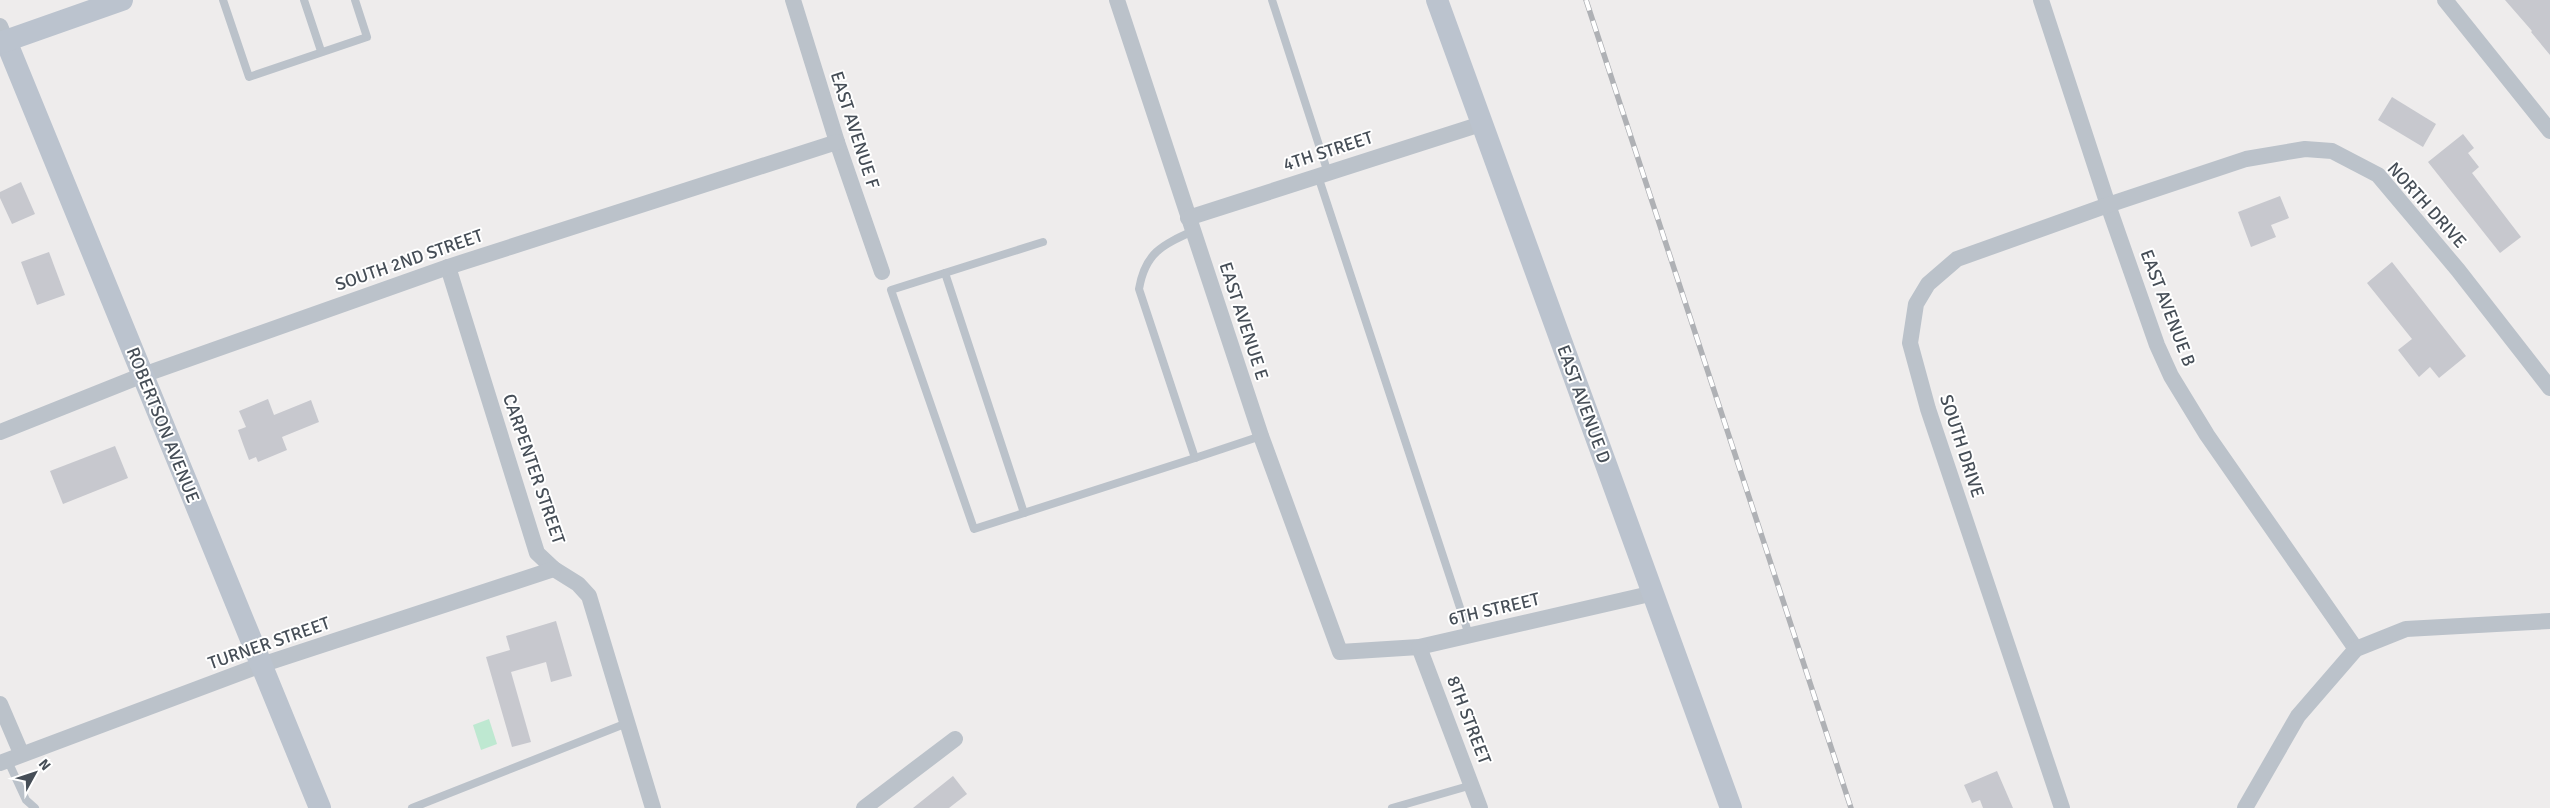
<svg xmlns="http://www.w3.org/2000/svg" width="2550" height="808" font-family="Signika,sans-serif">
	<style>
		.green { fill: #bee8d1 }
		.building { fill: #c7c8ce }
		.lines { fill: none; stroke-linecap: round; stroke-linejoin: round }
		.lane { stroke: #bbc2ca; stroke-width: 8 }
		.street { stroke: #bbc2ca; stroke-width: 16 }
		.secondary { stroke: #bbc3ce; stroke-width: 22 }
		.rail-casing { stroke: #afb1b5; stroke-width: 5.5 }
		.rail { stroke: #fff; stroke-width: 4; stroke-dasharray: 11; stroke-linecap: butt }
		.labels { text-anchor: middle; stroke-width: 4; stroke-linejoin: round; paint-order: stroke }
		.street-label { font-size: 18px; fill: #464e57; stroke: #fff }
	</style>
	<rect width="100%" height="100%" fill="#eeecec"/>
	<polygon class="green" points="489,719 497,744 481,750 473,725"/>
	<g class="building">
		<polygon points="2505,0 2550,0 2550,55 2531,32 2532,31"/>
		<polygon points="2392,97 2436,124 2423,147 2378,120"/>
		<polygon points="2463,134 2474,148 2468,153 2479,167 2472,173 2521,237 2500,253 2428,162"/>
		<polygon points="21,182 35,214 12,224 0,198 0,192"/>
		<polygon points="2280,196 2289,218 2271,225 2276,237 2251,247 2238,212"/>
		<polygon points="49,252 65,295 37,305 21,262"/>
		<polygon points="2392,262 2466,356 2439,378 2430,367 2419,377 2398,350 2412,339 2367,283"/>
		<polygon points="268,399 274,415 311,400 319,422 282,437 287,450 258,462 256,457 249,460 243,444 238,430 246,427 239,411"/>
		<polygon points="115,446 128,478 63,504 50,471"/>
		<polygon points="556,621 572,676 551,682 546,662 511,672 531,742 512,747 486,657 510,650 506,636"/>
		<polygon points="1997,771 2013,808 1983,808 1980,800 1972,803 1964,785"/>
		<polygon points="953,776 967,794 949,808 913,808"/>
	</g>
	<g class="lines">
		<g class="lane">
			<polyline points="223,0 249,77 367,37 355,0"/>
			<polyline points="304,0 321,51"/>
			<polyline points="1272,0 1328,173"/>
			<polyline points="1318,176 1469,635"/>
			<path d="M1193,231C1162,245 1145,253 1139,289L1195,458L1261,436"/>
			<polyline points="1043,242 891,290 974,529 1195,458"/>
			<polyline points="945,273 1024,513"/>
			<polyline points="7,759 26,800 35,808"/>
			<polyline points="412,808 627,723"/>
			<polyline points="1392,808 1472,785"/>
		</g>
		<g class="street">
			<polyline points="793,0 837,142 882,272"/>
			<polyline points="1117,0 1261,436 1340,652 1419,647 1654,593"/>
			<polyline points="2041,0 2108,205 2157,345 2171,376 2207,435 2356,649"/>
			<polyline points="2445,0 2550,131"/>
			<polyline points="0,26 6,41"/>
			<polyline points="1188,218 1481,124"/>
			<polyline points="448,267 537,553 554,569 578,584 589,596 653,808"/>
			<polyline points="0,432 143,375 448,267 837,142"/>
			<polyline points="1419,647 1480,808"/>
			<polyline points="0,704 21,753"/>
			<polyline points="0,763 261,665 554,569"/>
			<polyline points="864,808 955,739"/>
			<polyline points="2062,808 1928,409 1910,343 1916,304 1928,284 1957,259 2108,205 2246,159 2305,149 2332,151 2378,175 2458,270 2550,388"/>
			<polyline points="2245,808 2298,716 2356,649 2406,629 2550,621"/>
		</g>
		<g class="secondary">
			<polyline points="1437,0 1731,808"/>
			<polyline points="6,41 320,808"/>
			<polyline points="0,43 122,0"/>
		</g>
		<defs>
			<polyline id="rail" points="1586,0 1851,808"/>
		</defs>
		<use href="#rail" class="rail-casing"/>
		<use href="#rail" class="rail"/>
	</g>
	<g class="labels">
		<g class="street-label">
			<text transform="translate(855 130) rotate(72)" y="6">EAST AVENUE F</text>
			<text transform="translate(1328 151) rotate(-18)" y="6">4TH STREET</text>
			<text transform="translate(2427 205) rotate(48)" y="6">NORTH DRIVE</text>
			<text transform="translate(409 260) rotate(-19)" y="6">SOUTH 2ND STREET</text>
			<text transform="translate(2168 308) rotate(69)" y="6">EAST AVENUE B</text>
			<text transform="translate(1244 321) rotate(72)" y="6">EAST AVENUE E</text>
			<text transform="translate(1584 404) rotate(70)" y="6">EAST AVENUE D</text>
			<text transform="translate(163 425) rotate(68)" y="6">ROBERTSON AVENUE</text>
			<text transform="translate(1962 446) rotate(72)" y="6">SOUTH DRIVE</text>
			<text transform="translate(534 469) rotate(71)" y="6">CARPENTER STREET</text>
			<text transform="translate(1494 609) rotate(-13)" y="6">6TH STREET</text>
			<text transform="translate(269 643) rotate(-19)" y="6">TURNER STREET</text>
			<text transform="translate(1469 720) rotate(69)" y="6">8TH STREET</text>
		</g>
	</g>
	<g transform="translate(35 773) rotate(50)" stroke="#ffffff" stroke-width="4" paint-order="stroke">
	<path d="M0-4L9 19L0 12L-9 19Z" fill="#464e57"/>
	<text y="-8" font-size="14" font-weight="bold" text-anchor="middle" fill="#464e57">N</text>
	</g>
</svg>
